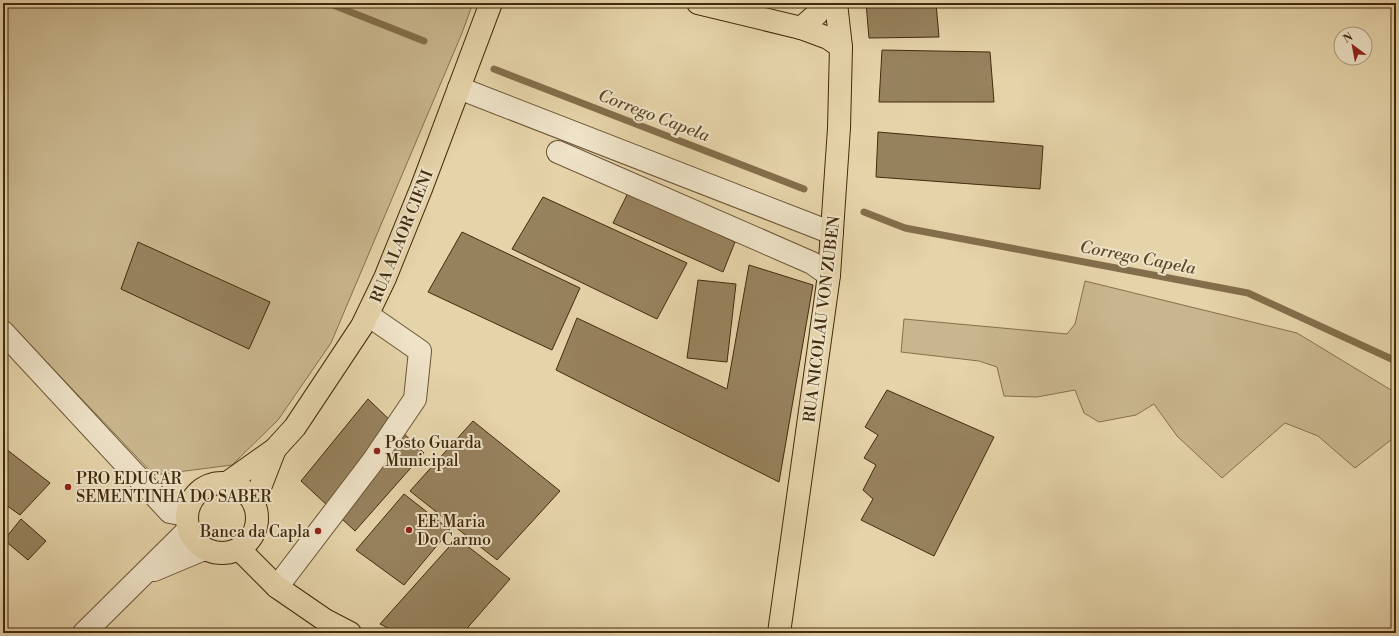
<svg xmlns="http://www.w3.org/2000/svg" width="1399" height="636" font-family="'Libre Bodoni',serif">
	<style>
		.green { fill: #c9b68e; stroke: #86704e }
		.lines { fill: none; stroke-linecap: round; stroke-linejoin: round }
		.stream { stroke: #836e4b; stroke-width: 7 }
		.building { fill: #97825e; stroke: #432b0d }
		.minor-casing { stroke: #6c5534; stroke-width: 24 }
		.major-casing { stroke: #432b0d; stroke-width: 24 }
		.minor { stroke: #eee2c7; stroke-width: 22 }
		.major { stroke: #e5d3a9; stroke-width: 22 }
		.poi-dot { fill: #8f2418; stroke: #eee2c7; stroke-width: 1.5 }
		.labels { text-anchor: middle; stroke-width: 4; stroke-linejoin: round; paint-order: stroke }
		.street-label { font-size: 16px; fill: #432b0d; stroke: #eee2c7 }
		.poi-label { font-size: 16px; fill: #432b0d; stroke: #eee2c7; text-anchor: start }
		.water-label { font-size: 17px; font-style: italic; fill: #5e4727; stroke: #eee2c7 }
	</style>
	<rect width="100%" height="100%" fill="#e5d3a9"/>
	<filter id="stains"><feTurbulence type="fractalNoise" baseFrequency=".005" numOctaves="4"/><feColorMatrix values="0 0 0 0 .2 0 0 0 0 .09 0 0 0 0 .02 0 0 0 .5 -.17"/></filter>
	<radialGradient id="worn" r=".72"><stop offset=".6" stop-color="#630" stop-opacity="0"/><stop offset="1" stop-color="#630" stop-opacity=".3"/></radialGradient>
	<g class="green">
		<polygon points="3,3 473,3 462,33 331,343 278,420 232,465 154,475 3,316"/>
		<polygon points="1085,281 1297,333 1396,393 1396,436 1355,468 1318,436 1285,423 1222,478 1177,436 1154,404 1136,415 1099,422 1084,413 1075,390 1037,397 1004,396 997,367 979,361 901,352 904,319 1067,334 1075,324"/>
	</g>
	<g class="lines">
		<g class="stream">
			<polyline points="328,3 424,41"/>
			<polyline points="494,69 804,189"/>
			<polyline points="864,212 905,228 1248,293 1396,361"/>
		</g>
	</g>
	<g class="building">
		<polygon points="866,3 936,3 939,37 869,38"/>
		<polygon points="882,50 990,52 994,102 879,102"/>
		<polygon points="878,132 1043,146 1040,189 876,177"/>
		<polygon points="628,193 735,242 723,272 613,223"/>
		<polygon points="543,197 687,263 657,319 512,249"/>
		<polygon points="462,232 580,288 552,350 428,292"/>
		<polygon points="138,242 270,302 249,349 121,289"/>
		<polygon points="749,265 813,285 779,482 556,370 577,318 727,389"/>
		<polygon points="698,280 736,284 727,362 687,358"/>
		<polygon points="887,390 994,437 934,556 861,520 873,499 863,490 876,465 864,458 878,435 865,427"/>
		<polygon points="368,399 424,453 355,531 301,481"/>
		<polygon points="473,421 560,491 497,560 410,491"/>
		<polygon points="6,449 50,483 20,515 3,503 3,453"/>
		<polygon points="404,494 450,530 404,585 356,550"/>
		<polygon points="21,519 46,541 28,560 4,540"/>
		<polygon points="457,538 510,579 463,633 398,633 380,624"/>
	</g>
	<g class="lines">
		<defs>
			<g id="minor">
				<polyline points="459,88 832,233"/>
				<polyline points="558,152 812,263 829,275"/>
				<polyline points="3,332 170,512 186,515"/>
				<polyline points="154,570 204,549"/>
				<polyline points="277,587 373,461 415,399 420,351 368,315"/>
				<polyline points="84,633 188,530"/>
			</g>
			<g id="major">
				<polyline points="698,3 801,28 828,38 841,47"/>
				<polyline points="801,28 817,14 823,3"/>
				<circle cx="222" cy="518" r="35"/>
				<polyline points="227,483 275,449 295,427 362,326 385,278 421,189 491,3"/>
				<polyline points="254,503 275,449"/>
				<polyline points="239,549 277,587 325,620 350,633"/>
				<polyline points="779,633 829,275 839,128 841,47 836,3"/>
			</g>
		</defs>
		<use href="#minor" class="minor-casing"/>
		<use href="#major" class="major-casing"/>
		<use href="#minor" class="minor"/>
		<use href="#major" class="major"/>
	</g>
	<g class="poi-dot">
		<circle cx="377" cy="451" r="4"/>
		<circle cx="68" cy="487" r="4"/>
		<circle cx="409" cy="530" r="4"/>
		<circle cx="318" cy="531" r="4"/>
	</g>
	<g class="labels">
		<g class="street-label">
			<text transform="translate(401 236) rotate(-68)" y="6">RUA ALAOR CIENI</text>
			<text transform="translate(821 319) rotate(-83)" y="6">RUA NICOLAU VON ZUBEN</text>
		</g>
		<g class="poi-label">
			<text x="385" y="448">Posto Guarda<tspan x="385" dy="18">Municipal</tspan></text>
			<text x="76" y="484">PRO EDUCAR<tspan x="76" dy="18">SEMENTINHA DO SABER</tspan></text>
			<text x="417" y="527">EE Maria<tspan x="417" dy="18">Do Carmo</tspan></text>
			<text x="310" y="537" text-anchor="end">Banca da Capla</text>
		</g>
		<g class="water-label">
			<text transform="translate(654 115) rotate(21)" y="6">Corrego Capela</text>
			<text transform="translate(1138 257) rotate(11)" y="6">Corrego Capela</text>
		</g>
	</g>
	<rect width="1399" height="636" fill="none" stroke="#e5d3a9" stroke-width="16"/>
	<rect x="4" y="4" width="1391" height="628" fill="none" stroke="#432b0d" stroke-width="2"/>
	<rect x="8" y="8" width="1383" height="620" fill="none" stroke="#432b0d"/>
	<g transform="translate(1353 46) rotate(328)"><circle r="19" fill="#eee2c7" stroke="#aa997d"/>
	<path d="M0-3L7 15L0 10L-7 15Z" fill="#8f2418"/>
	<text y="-6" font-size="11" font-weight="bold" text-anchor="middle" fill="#432b0d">N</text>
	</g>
	<rect width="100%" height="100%" filter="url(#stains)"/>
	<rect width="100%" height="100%" fill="url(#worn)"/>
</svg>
